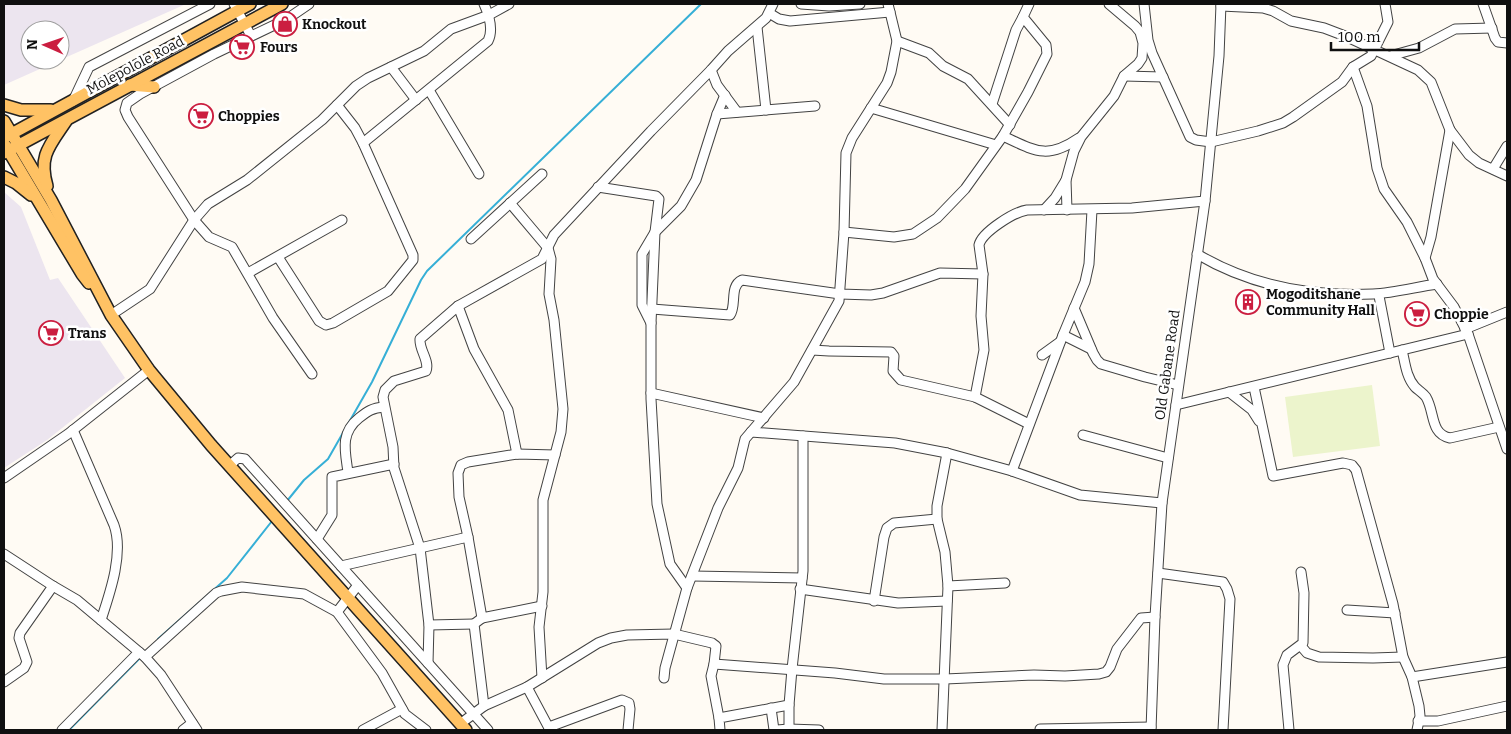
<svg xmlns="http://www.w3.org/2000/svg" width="1511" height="734" font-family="Bitter,serif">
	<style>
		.industrial { fill: #ece5ef }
		.pitch { fill: #ecf4cc }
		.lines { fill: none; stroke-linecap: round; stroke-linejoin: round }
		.stream { stroke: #36afd6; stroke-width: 2 }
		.minor-casing { stroke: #434343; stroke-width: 11 }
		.major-casing { stroke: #212121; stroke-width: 14 }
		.minor { stroke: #fff; stroke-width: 9 }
		.major { stroke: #ffc264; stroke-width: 11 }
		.labels { text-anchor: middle; stroke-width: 5; stroke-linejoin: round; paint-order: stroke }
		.poi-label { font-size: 14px; font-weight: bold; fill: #101010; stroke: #fff; text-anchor: start }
		.street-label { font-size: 14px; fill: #101010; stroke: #fff }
	</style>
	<rect width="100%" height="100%" fill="#fffbf4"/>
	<g class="industrial">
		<polygon points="4,4 186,4 60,60 60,30 30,30 30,60 60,60 4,85"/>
		<polygon points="4,192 21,207 50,280 58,278 125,378 47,440 4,468"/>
	</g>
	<polygon class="pitch" points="1372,385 1380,446 1293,457 1285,397"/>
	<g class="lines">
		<g class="stream">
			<polyline points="287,501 304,480 328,459 372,382 421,280 427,271 701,4"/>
			<polyline points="158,639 227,578 272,521"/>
			<polyline points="69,730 140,658"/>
		</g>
		<defs>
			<g id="minor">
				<polyline points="234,4 251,36"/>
				<polyline points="309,4 287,19 214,54 140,94 127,103 125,110 128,117 194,220 209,237 232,247 273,318 312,374"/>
				<polyline points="801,4 829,6 860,4"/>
				<polyline points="1144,4 1148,40 1152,53 1190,137 1196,140 1211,142 1258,131 1283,123 1293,117 1342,82 1353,67 1371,56 1388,22 1385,4"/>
				<polyline points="1483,4 1495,38 1498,42 1507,43"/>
				<polyline points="1221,6 1263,8 1273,11 1291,21 1324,28 1345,36 1418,70 1431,82 1450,130 1469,155 1479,163 1507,176"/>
				<polyline points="769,13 779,19 790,21 890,12"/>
				<polyline points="757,27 766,110"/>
				<polyline points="897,41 929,53 943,66 968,79 1010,125"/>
				<polyline points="1390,56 1419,48 1455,29 1492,28"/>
				<polyline points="391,67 416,100"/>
				<polyline points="1353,67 1367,106 1377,168 1384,189 1407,222 1425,258 1433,279 1454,307 1468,334 1507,449"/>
				<polyline points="711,70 717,85 737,112"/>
				<polyline points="1124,76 1163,77"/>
				<polyline points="429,90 479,174"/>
				<polyline points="73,101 89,67 210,4"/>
				<polyline points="992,104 1016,30 1023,17"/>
				<polyline points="871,108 996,145"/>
				<polyline points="717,114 815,106"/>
				<path d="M1003,136C1035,151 1047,160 1079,138"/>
				<path d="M363,143L488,41C494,29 489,15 484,4"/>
				<polyline points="1493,169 1507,146"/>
				<polyline points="598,187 656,196 659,199 655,232 651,323 651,399 657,504 670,564 687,588"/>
				<polyline points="510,203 548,248 551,259 549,294 554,320 563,409 561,432 543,500 543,592 539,627 542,678"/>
				<polyline points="1044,210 1055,198 1066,180"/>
				<polyline points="1067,210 1066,180 1074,151 1081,137 1114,96 1124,76 1138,64 1142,58 1143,43 1140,32 1135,26 1109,4"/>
				<polyline points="844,232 894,237 913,234 937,218 965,189 1003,136 1028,92 1047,54 1046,45 1023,17 1029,4"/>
				<polyline points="471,239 542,174"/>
				<path d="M1197,254C1251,286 1310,297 1373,294C1394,293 1416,287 1437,284"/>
				<polyline points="278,257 319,321 326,325 333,323 388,291 413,260 413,255 363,143 355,128 337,105"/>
				<polyline points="1425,258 1431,237 1450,130"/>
				<polyline points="248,273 342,220"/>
				<polyline points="1379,296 1390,353"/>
				<polyline points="458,306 474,349 508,410 517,454"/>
				<polyline points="1074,308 1093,353 1097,360 1101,364 1145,377 1178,385"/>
				<path d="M652,309L730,315C737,305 729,286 742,280L840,294L871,295L883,293L940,273L983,274"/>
				<polyline points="111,315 150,289 194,220 208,204 247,180 322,120 356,86 368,78 424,51 451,29 489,15 509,4"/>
				<polyline points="651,323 642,305 642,254 655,232 681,206 696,180 717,114 725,95"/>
				<polyline points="1465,329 1507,312"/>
				<polyline points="1063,335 1091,349"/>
				<polyline points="812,350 829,351 891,352 894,356 893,371 901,380 975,397 1029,424"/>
				<path d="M1402,350C1405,362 1406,377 1415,387C1418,390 1423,393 1426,397C1435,412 1430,434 1450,438L1499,427"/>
				<polyline points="1042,355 1060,342"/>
				<polyline points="1254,387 1273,476 1343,463 1352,465 1356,470 1393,604 1403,657 1412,677 1419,706 1420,716 1417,730"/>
				<polyline points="1229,392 1252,410 1259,421"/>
				<polyline points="651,393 764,418"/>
				<path d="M975,397L984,350L981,316L983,274L979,245C982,232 1014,212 1027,210L1132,208L1205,201"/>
				<polyline points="1176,405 1468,334"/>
				<path d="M73,430L114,525C124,553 110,593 101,620"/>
				<polyline points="751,432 895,443 947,453 1012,471 1080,495 1162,503"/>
				<polyline points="1083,435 1168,458"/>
				<polyline points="229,466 238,458 245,459 488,730"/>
				<polyline points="1012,471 1063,335 1085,282 1089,264 1092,210"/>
				<path d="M348,472C345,451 340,433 359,418C368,411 372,408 384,407"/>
				<polyline points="4,478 68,434 149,370"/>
				<polyline points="317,539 332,515 332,477 394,464"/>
				<polyline points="4,554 53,586 77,600 145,657 161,675 197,730"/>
				<polyline points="341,566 468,537"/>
				<polyline points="1158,573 1223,582 1227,589 1230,599 1223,730"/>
				<polyline points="692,576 802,578"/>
				<polyline points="948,586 1005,583"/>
				<polyline points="800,589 898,603 947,601"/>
				<polyline points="874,601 884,537 887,528 894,523 937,519"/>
				<polyline points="542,606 482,618 468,537 459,497 458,473 461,465 468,462 517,454 555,455"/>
				<polyline points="1347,610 1395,613"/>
				<polyline points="337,612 358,585"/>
				<polyline points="482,618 474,624 484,706"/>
				<polyline points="429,625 474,624"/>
				<polyline points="1301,646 1307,653 1319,657 1373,658 1403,657"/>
				<polyline points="145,657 216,593 221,591 242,587 304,594 337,612 382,673 405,714 426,730"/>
				<path d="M428,663L429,625L420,548L394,468L393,447L383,397L385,390L394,381L426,371C430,361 419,350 420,339L458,306L542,259L554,235L651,131L711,70L728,51L766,18L773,4"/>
				<polyline points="714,664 835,673 884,679 945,679 1034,675 1065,676 1099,674 1106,672 1110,667 1117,649 1141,618 1155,617"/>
				<polyline points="1412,677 1507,662"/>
				<polyline points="664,678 665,668 687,588 718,508 738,468 745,439 794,382 839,301 844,232 846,153 852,138 887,83 891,72 897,41 888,4"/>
				<polyline points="4,682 24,668 27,662 19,638 20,633 53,586"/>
				<polyline points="527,687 550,730"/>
				<polyline points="771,708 774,730"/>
				<polyline points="1418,721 1438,721 1507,706"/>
				<polyline points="460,724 484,706 527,687 598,643 611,638 627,635 674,634 712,643 716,646 714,664 711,676 719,718"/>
				<polyline points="549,727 622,700 629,703 630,709 628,730"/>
				<polyline points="789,729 789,705 792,669 803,571 803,436"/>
				<polyline points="1040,729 1151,727"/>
				<polyline points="62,730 139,652"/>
				<polyline points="183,730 192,723"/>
				<polyline points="363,730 402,709"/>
				<polyline points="720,730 719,718 789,705"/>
				<polyline points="777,730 789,729 819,730"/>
				<polyline points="942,730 948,586 945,552 937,519 937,506 947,453"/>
				<polyline points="1151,730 1155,617 1162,503 1205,201 1219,56 1221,4"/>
				<polyline points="1289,730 1283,665 1287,655 1303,643 1304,593 1301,572"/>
			</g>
			<g id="major">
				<polyline points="130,85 154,87"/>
				<polyline points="4,105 21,110 51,110"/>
				<polyline points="4,121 51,200 111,315 149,370 211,445 466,730"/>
				<polyline points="4,138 250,4"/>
				<polyline points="5,145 82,274 89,283"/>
				<polyline points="4,153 282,4"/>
				<polyline points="4,177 16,183 31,195"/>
				<path d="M47,186C38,156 50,145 66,121"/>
			</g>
		</defs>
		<use href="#minor" class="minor-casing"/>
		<use href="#major" class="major-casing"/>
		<use href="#minor" class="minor"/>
		<use href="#major" class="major"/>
	</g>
	<defs>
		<symbol id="shop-ring" viewBox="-11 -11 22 22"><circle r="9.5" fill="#fff" stroke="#cb1e40" stroke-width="1.5"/><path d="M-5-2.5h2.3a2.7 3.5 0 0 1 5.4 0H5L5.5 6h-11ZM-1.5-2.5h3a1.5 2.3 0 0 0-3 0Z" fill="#cb1e40"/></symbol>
		<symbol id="supermarket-ring" viewBox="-11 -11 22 22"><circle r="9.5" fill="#fff" stroke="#cb1e40" stroke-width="1.5"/><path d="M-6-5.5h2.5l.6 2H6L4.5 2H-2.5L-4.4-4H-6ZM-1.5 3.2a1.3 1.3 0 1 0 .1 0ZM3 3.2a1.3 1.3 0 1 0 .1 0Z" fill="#cb1e40"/></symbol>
		<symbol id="building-ring" viewBox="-11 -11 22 22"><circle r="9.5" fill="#fff" stroke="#cb1e40" stroke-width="1.5"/><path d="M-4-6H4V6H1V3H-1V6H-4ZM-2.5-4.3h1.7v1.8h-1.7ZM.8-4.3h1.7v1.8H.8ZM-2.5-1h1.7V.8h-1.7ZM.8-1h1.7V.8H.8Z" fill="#cb1e40"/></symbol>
	</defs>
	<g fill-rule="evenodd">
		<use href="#shop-ring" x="271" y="10" width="28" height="28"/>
		<use href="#supermarket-ring" x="228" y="33" width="28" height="28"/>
		<use href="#supermarket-ring" x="187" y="102" width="28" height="28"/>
		<use href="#building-ring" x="1234" y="288" width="28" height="28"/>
		<use href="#supermarket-ring" x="1403" y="300" width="28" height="28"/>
		<use href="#supermarket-ring" x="37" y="319" width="28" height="28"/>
	</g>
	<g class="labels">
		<g class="poi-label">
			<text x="302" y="29">Knockout</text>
			<text x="260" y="52">Fours</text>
			<text x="218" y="121">Choppies</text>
			<text x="1266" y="299">Mogoditshane<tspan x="1266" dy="16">Community Hall</tspan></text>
			<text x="1434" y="319">Choppie</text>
			<text x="68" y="338">Trans</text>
		</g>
		<g class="street-label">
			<text transform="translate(135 65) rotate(-28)" y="5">Molepolole Road</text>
			<text transform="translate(1167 365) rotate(-82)" y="5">Old Gabane Road</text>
		</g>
	</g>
	<rect width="1511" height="734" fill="none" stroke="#101010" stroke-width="10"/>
	<g transform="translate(45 45) rotate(272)"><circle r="24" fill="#ffffff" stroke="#9f9f9f"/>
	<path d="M0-4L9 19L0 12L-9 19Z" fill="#cb1e40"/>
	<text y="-8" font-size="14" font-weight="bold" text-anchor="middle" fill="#101010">N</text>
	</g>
	<path d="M1331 42v8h88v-8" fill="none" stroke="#101010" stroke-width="2.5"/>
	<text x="1338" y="42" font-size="15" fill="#101010" stroke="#ffffff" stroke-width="4" paint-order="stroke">100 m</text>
</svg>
